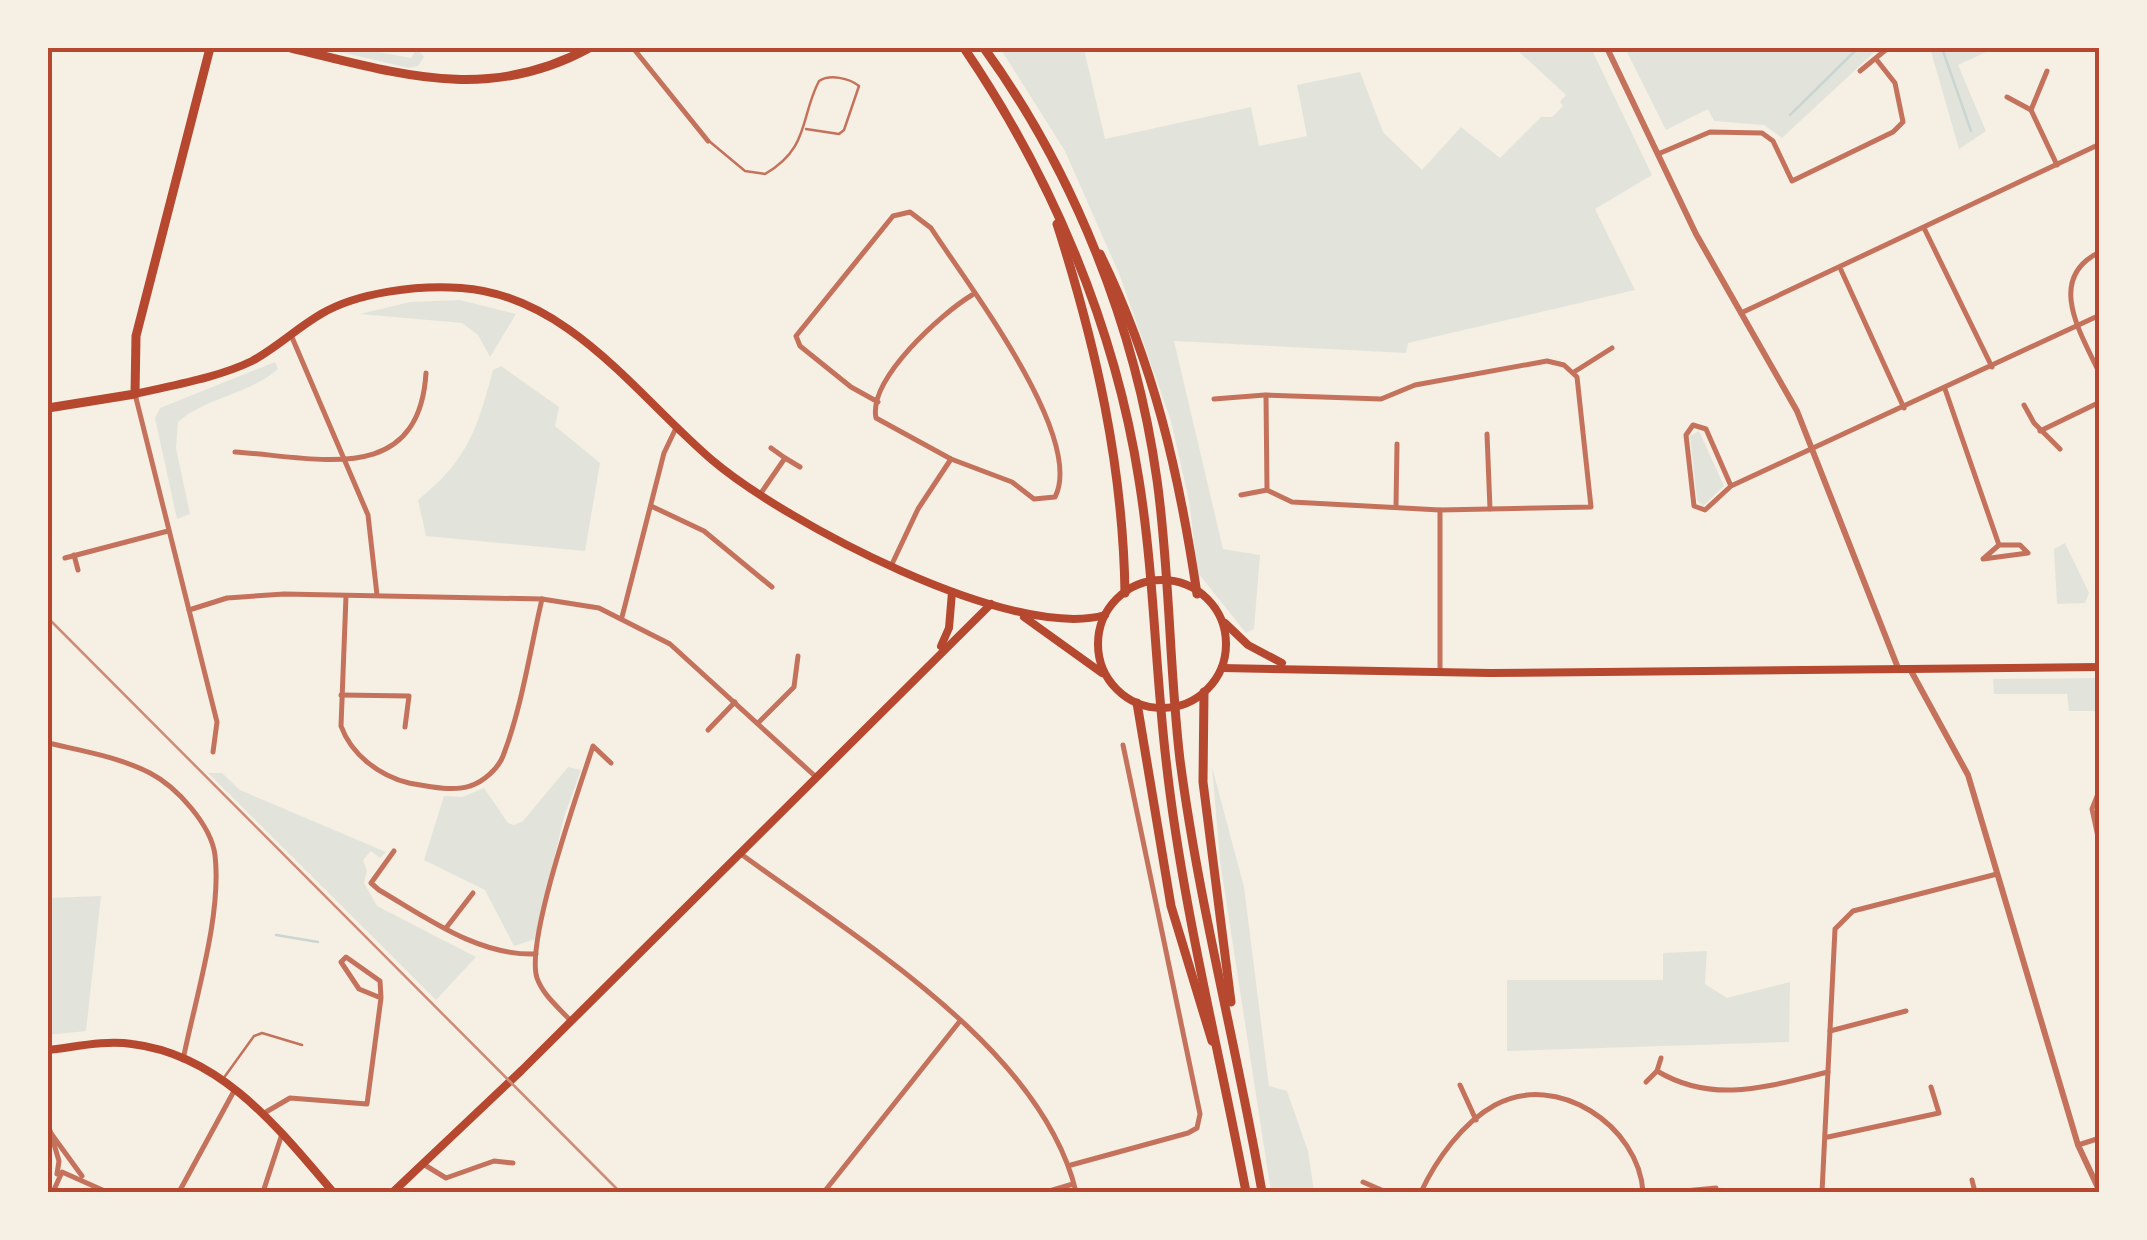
<svg xmlns="http://www.w3.org/2000/svg" width="2147" height="1240" font-family="'PT Sans',sans-serif">
	<style>
		.green { fill: #e2e4dc }
		.lines { fill: none; stroke-linecap: round; stroke-linejoin: round }
		.stream { stroke: #c9d6d2; stroke-width: 2.5 }
		.service { stroke: #c5725c; stroke-width: 2.5 }
		.minor { stroke: #c5725c; stroke-width: 5 }
		.tertiary { stroke: #c5725c; stroke-width: 6 }
		.secondary { stroke: #b5482f; stroke-width: 8 }
		.primary { stroke: #b5482f; stroke-width: 9 }
		.trunk { stroke: #b5482f; stroke-width: 9 }
		.rail { stroke: #cf8b77; stroke-width: 2.5 }
		.neatline { fill: none; stroke: #b5482f; stroke-width: 4 }
	</style>
	<rect width="100%" height="100%" fill="#f6efe4"/>
	<g class="green">
		<polygon points="324,48 356,48 411,58 417,48 424,57 418,66 409,68"/>
		<polygon points="1000,48 1090,48 1084,49 1105,139 1251,107 1259,146 1307,136 1297,85 1360,72 1383,132 1422,170 1461,127 1500,158 1541,117 1552,117 1563,106 1560,102 1566,95 1515,48 1591,48 1652,175 1595,209 1635,290 1408,343 1406,353 1174,341 1223,549 1260,555 1254,629 1246,633 1198,573 1189,501 1171,421 1120,276 1065,151"/>
		<polygon points="1625,48 1879,48 1782,138 1764,125 1714,121 1708,109 1666,130"/>
		<polygon points="1930,48 1995,48 1958,65 1986,131 1959,149"/>
		<polygon points="460,300 516,314 490,357 478,335 462,323 360,314 410,302"/>
		<path d="M275,362L278,369C248,395 207,397 178,422L176,448L190,514L177,519L155,418L160,408Z"/>
		<path d="M501,366L559,407L555,426L600,463L585,551L426,536L418,500C468,460 477,429 493,370Z"/>
		<polygon points="1699,431 1724,486 1703,506 1697,500 1690,436"/>
		<polygon points="2065,543 2089,593 2085,603 2057,604 2054,549"/>
		<polygon points="2099,678 2099,711 2069,711 2067,694 1994,694 1993,679"/>
		<polygon points="568,767 581,770 564,817 535,939 514,946 485,890 424,860 444,796 462,797 484,788 508,823 514,825 523,821"/>
		<polygon points="1212,767 1244,887 1269,1086 1287,1091 1308,1151 1314,1192 1271,1192 1220,861"/>
		<polygon points="208,773 222,773 240,790 386,852 380,858 371,851 363,860 367,871 364,883 377,906 476,957 436,1000"/>
		<polygon points="101,896 86,1031 48,1035 48,898"/>
		<polygon points="1707,951 1705,984 1727,998 1790,982 1789,1042 1507,1051 1507,980 1663,980 1663,953"/>
	</g>
	<g class="lines">
		<g class="stream">
			<polyline points="1942,48 1971,131"/>
			<polyline points="1790,115 1858,48"/>
			<polyline points="276,935 318,942"/>
		</g>
		<g class="service">
			<path d="M709,141L745,171L765,174C810,148 800,117 819,81C830,74 849,78 859,86L844,130L839,134L806,129"/>
			<polyline points="223,1079 254,1036 262,1033 302,1045"/>
		</g>
		<g class="minor">
			<polyline points="633,48 708,141"/>
			<polyline points="1860,71 1888,48"/>
			<polyline points="2047,71 2031,110 2057,165"/>
			<polyline points="2007,97 2031,110"/>
			<polyline points="1658,154 1710,132 1762,133 1773,141 1792,181 1893,132 1903,122 1895,83 1876,59"/>
			<polyline points="1924,228 1992,367"/>
			<path d="M2100,252C2045,278 2081,334 2100,374"/>
			<polyline points="1841,270 1904,408"/>
			<polyline points="1741,313 2100,144"/>
			<polyline points="291,335 368,515 377,595"/>
			<polygon points="1547,361 1564,365 1577,377 1591,507 1440,510 1292,502 1267,490 1266,395 1381,399 1415,385"/>
			<polyline points="1574,372 1612,348"/>
			<polyline points="1945,389 1999,545 2020,545 2028,553 1983,559 1999,545"/>
			<polyline points="135,394 217,722 213,752"/>
			<polyline points="1214,399 1265,395"/>
			<path d="M878,402L851,387L800,346L796,336L893,216L910,212L931,228C965,281 1086,437 1055,497L1034,499L1012,482L951,459L876,418C868,379 942,313 972,295"/>
			<polyline points="2024,405 2034,423 2060,449"/>
			<polyline points="2040,431 2100,402"/>
			<polyline points="1487,434 1490,509"/>
			<path d="M235,452C316,457 419,488 426,373"/>
			<polyline points="785,458 800,467"/>
			<polyline points="1731,486 1706,429 1693,425 1686,435 1694,506 1705,510 1731,486 2100,315"/>
			<polyline points="761,493 785,458 771,448"/>
			<polyline points="1241,495 1267,490"/>
			<polyline points="651,506 704,531 772,587"/>
			<polyline points="1396,506 1397,444"/>
			<polyline points="1440,510 1440,672"/>
			<polyline points="74,555 78,570"/>
			<polyline points="65,558 168,531"/>
			<polyline points="892,564 918,509 951,459"/>
			<path d="M346,596L341,726C351,754 379,776 409,783C426,786 453,792 470,786C483,782 498,769 503,756C522,707 530,650 542,599"/>
			<polyline points="189,610 227,598 284,594 542,599 599,608 670,644 816,777"/>
			<polyline points="622,617 664,453 676,428"/>
			<polyline points="341,695 409,696 405,727"/>
			<polyline points="758,723 794,687 798,656"/>
			<polyline points="708,730 735,702"/>
			<path d="M48,743C82,751 119,757 150,773C177,787 211,825 215,855C222,916 195,999 183,1060"/>
			<polyline points="2100,789 2092,809 2100,846"/>
			<path d="M394,851L371,883L379,890C427,918 478,956 536,954"/>
			<path d="M741,854C854,937 1042,1048 1076,1192"/>
			<polyline points="446,928 473,893"/>
			<path d="M570,1020C558,1007 543,995 537,978C525,941 579,789 593,746L611,763"/>
			<polyline points="1830,1031 1906,1011"/>
			<path d="M1657,1071C1714,1105 1769,1086 1828,1072"/>
			<polyline points="1646,1082 1657,1071 1661,1058"/>
			<polyline points="1460,1085 1476,1120"/>
			<polyline points="266,1112 290,1098 367,1104 381,998 359,989 341,962 346,957 380,981 381,998"/>
			<polyline points="48,1124 59,1161 57,1174"/>
			<polyline points="50,1132 82,1176"/>
			<polyline points="1828,1137 1939,1113 1931,1087"/>
			<polyline points="2078,1145 2100,1138"/>
			<polyline points="423,1164 446,1178 494,1161 513,1163"/>
			<polyline points="1071,1165 1188,1133 1197,1128 1200,1114 1123,745"/>
			<polyline points="1972,1180 1975,1192"/>
			<polyline points="1363,1182 1386,1192"/>
			<polyline points="53,1192 62,1172 107,1192"/>
			<polyline points="179,1192 234,1091"/>
			<polyline points="263,1192 282,1134"/>
			<polyline points="824,1192 960,1021"/>
			<polyline points="1046,1192 1073,1184"/>
			<path d="M1421,1192C1436,1160 1462,1123 1495,1105C1557,1071 1639,1126 1643,1192"/>
			<polyline points="1674,1192 1716,1188"/>
			<polyline points="1822,1192 1835,929 1853,911 1997,874"/>
		</g>
		<g class="tertiary">
			<polyline points="1607,48 1696,234 1797,411 1898,668"/>
			<polyline points="1910,669 1968,775 2078,1145 2100,1192"/>
		</g>
		<g class="secondary">
			<path d="M135,394C173,385 217,378 252,361C276,348 297,328 321,314C358,292 418,285 461,288C568,295 637,396 712,460C785,522 1012,642 1105,615"/>
			<circle cx="1162" cy="644" r="64"/>
			<polyline points="1024,617 1102,673"/>
			<polyline points="1225,623 1248,645 1282,663"/>
			<polyline points="941,646 949,628 952,592"/>
			<polyline points="1222,668 1490,673 2100,667"/>
			<path d="M48,1050C75,1047 105,1040 132,1044C222,1055 279,1129 333,1192"/>
			<polyline points="393,1192 522,1070 991,604"/>
		</g>
		<g class="primary">
			<path d="M291,48C397,73 487,104 589,48"/>
			<polyline points="48,408 135,394 136,336 210,48"/>
		</g>
		<g class="trunk">
			<path d="M964,48C1051,176 1115,326 1139,480C1154,573 1155,667 1166,760C1182,905 1219,1049 1246,1192"/>
			<path d="M984,48C1074,172 1136,328 1157,480C1170,573 1169,667 1180,760C1199,905 1237,1048 1262,1192"/>
			<path d="M1057,224C1096,346 1123,465 1125,593"/>
			<path d="M1100,254C1154,364 1179,473 1197,594"/>
			<polyline points="1204,692 1203,782 1231,1002"/>
			<polyline points="1137,703 1171,906 1212,1041"/>
		</g>
		<polyline class="rail" points="48,618 620,1192"/>
	</g>
	<rect width="2147" height="1240" fill="none" stroke="#f6efe4" stroke-width="100"/>
	<rect x="50" y="50" width="2047" height="1140" class="neatline"/>
</svg>
